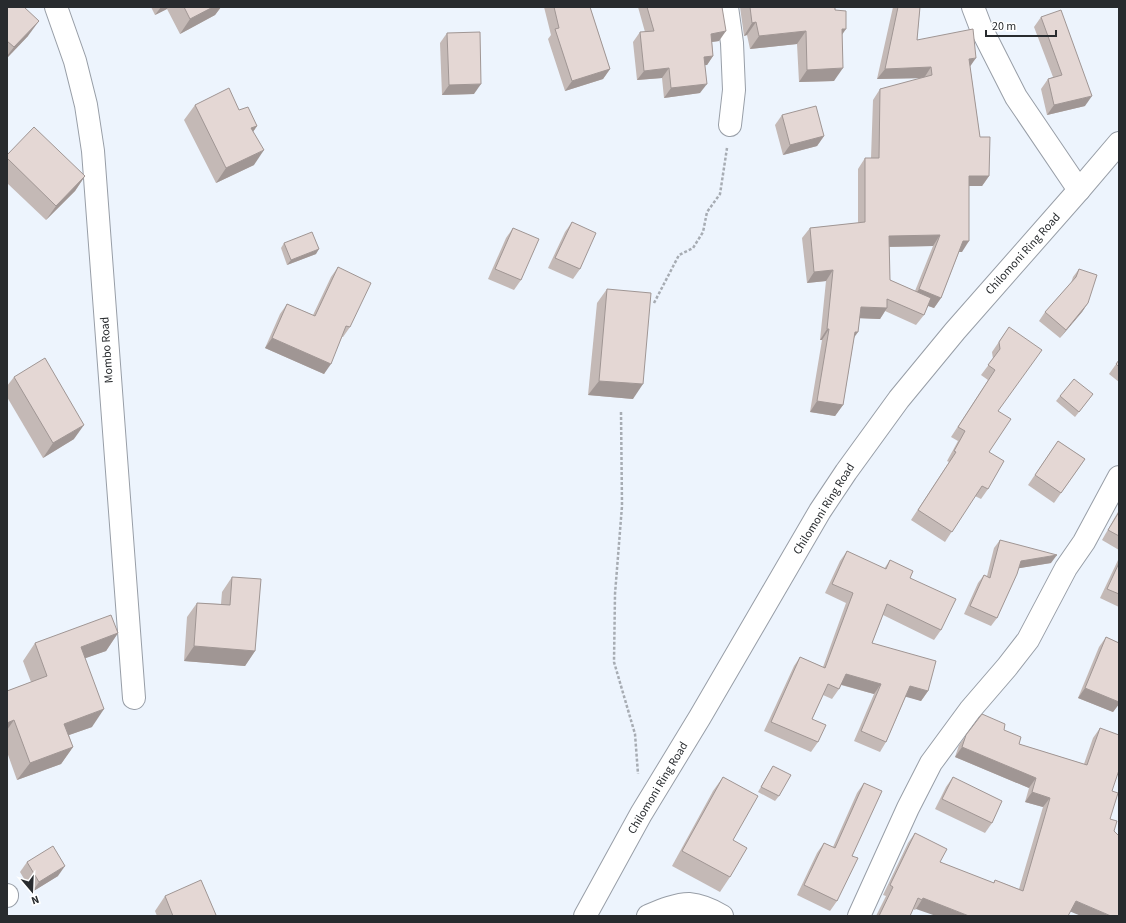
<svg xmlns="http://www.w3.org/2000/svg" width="1126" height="923" font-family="'Source Sans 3',sans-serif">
<rect width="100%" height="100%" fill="#edf4fd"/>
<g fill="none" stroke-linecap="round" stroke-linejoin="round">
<defs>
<g id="street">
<path d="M 56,7 L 75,61 L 86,105 L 93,151 L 134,698"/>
<path d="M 727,7 L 732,43 L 734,90 L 730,125"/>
<path d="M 973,7 L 981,28 L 1016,97 L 1079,190"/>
<path d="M 7,896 L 7,895"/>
<path d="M 648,916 C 660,911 676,904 689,904 C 700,905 712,910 722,916"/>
<path d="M 859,916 L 908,808 L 931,763 L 970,710 L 1007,667 L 1028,640 L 1066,568 L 1084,542 L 1119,477"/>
</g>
<path id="secondary" d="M 585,916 L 641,814 L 700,717 L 820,511 L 846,472 L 899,399 L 955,331 L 1079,190 L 1119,143"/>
</defs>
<use href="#street" stroke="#989ea7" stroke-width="24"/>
<use href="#secondary" stroke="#989ea7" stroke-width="24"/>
<g stroke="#a7acb3" stroke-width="2.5" stroke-dasharray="3 2" stroke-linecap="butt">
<path d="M 654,303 L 679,255 L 693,248 L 703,232 L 707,212 L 720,194 L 727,148"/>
<path d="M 621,412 L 622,506 L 615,594 L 614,662 L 635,734 L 638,774"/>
</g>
<use href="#street" stroke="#fff" stroke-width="22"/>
<use href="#secondary" stroke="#fff" stroke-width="22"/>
</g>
<g fill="#c4b9b6" fill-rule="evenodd">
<path d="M 7,7 L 28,36 L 7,58 Z"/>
<path d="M 151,7 L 221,7 L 215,15 L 180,34 L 167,9 L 155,15 Z"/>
<path d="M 544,7 L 590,7 L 610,69 L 603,79 L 565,91 L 548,39 L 551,35 Z"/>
<path d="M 638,7 L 722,7 L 719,41 L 712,42 L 713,56 L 707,65 L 705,65 L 700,93 L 664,98 L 662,78 L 637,80 L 633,42 L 640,32 L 645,32 Z"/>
<path d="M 740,7 L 835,7 L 835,10 L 842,35 L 834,81 L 799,82 L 797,44 L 750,49 L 747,35 L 744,36 Z"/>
<path d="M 893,7 L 920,7 L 917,40 L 970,66 L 980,137 L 989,176 L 982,186 L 969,186 L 962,252 L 959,252 L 941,298 L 934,308 L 928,306 L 924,315 L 916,325 L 885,311 L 880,319 L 860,318 L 854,338 L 843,405 L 835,416 L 810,412 L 822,340 L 820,340 L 826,281 L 807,283 L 802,238 L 810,228 L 858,223 L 858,169 L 865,158 L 871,158 L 873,100 L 880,89 L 924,78 L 877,79 ZM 933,246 L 915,291 L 890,280 L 889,247 Z"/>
<path d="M 1041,17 L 1085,106 L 1047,115 L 1041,89 L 1048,79 L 1053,77 L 1034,27 Z"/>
<path d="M 447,33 L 474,94 L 442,95 L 440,43 Z"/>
<path d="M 195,105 L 239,110 L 257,126 L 253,132 L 254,165 L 216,183 L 184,120 Z"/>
<path d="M 782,115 L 824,136 L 817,146 L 783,155 L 775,125 Z"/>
<path d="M 7,155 L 85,176 L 75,191 L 46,220 L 7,183 Z"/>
<path d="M 572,222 L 580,269 L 573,279 L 548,268 L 565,232 Z"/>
<path d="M 513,228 L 521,280 L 514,290 L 488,279 L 506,238 Z"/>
<path d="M 284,243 L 316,254 L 287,265 L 281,248 Z"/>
<path d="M 338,267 L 350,327 L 343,337 L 342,337 L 324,374 L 265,348 L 280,314 L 287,304 L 313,315 L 331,277 Z"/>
<path d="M 1079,269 L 1088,303 L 1082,312 L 1060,338 L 1039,321 L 1045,312 L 1071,283 L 1073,277 Z"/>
<path d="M 607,289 L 633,399 L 588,395 L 597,303 Z"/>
<path d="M 1009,327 L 998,411 L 989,452 L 988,489 L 981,499 L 975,496 L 945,542 L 911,520 L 949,462 L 947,461 L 958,441 L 951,437 L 988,380 L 981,375 L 993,359 L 992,352 Z"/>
<path d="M 1119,360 L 1119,382 L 1109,374 Z"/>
<path d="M 14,377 L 74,439 L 43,458 L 7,397 L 7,386 Z"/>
<path d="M 1093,394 L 1075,417 L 1056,401 L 1060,396 Z"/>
<path d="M 1058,441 L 1085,459 L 1054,503 L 1028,485 Z"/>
<path d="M 1119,510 L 1119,550 L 1102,540 Z"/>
<path d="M 1000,540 L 1051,563 L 1019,568 L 997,618 L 991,626 L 964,614 L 978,583 L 984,575 L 987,576 L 994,548 Z"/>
<path d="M 847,551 L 884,569 L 890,560 L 910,578 L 941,630 L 934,640 L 883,615 L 872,643 L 928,691 L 921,701 L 906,696 L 886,742 L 880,752 L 854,741 L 874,694 L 841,685 L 839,689 L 832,699 L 823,695 L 812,719 L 818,742 L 811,752 L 764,731 L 794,666 L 800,657 L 823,667 L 846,603 L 825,593 L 840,561 Z"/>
<path d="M 1119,558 L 1119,607 L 1100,598 Z"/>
<path d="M 232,577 L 255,651 L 245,666 L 184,661 L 187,617 L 197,603 L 221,604 L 222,592 Z"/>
<path d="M 118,633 L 106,651 L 85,658 L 92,727 L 69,735 L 73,747 L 61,764 L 17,780 L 7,752 L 7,691 L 31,682 L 23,661 L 35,643 Z"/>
<path d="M 1106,637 L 1119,643 L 1119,704 L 1113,712 L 1078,698 L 1099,647 Z"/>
<path d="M 982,714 L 1004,730 L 1019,744 L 1084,764 L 1093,738 L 1100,728 L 1070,911 L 916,909 L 915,910 L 913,909 L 910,916 L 876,916 L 886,896 L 883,895 L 908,843 L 915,833 L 940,862 L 993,883 L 995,880 L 1019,889 L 1043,807 L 1025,802 L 1029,788 L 955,757 L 959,745 Z"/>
<path d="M 773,766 L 779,796 L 775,801 L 758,792 Z"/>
<path d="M 723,777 L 733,840 L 730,877 L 720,892 L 672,866 L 713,791 Z"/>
<path d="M 953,777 L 992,823 L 985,833 L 935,809 L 946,787 Z"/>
<path d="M 864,783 L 852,856 L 837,901 L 830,911 L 797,895 L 817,853 L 824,843 L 833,847 L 857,793 Z"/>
<path d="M 27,862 L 58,876 L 32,892 L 20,872 Z"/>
<path d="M 165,896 L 215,916 L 157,916 L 155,911 Z"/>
</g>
<g fill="#a09694">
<path d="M 161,7 L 168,7 L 167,9 L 155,15 Z"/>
<path d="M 213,7 L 221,7 L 215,15 L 180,34 L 190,19 Z"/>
<path d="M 39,21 L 28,36 L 7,58 L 7,56 L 14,47 Z"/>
<path d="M 756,22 L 747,35 L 744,36 L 752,23 Z"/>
<path d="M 842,29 L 846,29 L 837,42 Z"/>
<path d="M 726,31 L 719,41 L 704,43 L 711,34 Z"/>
<path d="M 806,31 L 797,44 L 750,49 L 759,36 Z"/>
<path d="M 713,56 L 707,65 L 697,66 L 704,57 Z"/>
<path d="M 976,58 L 969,68 L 969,59 Z"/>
<path d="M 931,67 L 924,78 L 877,79 L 885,69 Z"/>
<path d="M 669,68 L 662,78 L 637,80 L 644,71 Z"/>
<path d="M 843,68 L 834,81 L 799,82 L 807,70 Z"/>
<path d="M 610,69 L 603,79 L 565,91 L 572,81 Z"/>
<path d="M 481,84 L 474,94 L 442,95 L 449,85 Z"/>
<path d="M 707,84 L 700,93 L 664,98 L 671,88 Z"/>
<path d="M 1092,96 L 1085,106 L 1047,115 L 1054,105 Z"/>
<path d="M 257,126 L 247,140 L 251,128 Z"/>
<path d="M 824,136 L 817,146 L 783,155 L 790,145 Z"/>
<path d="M 264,150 L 254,165 L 216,183 L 226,168 Z"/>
<path d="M 85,176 L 75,191 L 46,220 L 56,206 Z"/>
<path d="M 969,176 L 989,176 L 982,186 L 962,186 Z"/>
<path d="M 940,235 L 933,246 L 881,247 L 889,236 Z"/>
<path d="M 963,241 L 969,241 L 962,252 L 956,252 Z"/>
<path d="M 319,249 L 316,254 L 287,265 L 291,260 Z"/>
<path d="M 833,270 L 826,281 L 807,283 L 814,272 Z"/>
<path d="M 919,289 L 941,298 L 934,308 L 912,300 Z"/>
<path d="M 1088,303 L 1082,312 L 1060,338 L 1066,330 Z"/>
<path d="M 861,307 L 887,308 L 880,319 L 854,318 Z"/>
<path d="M 827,329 L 829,329 L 822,340 L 820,340 Z"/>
<path d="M 855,332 L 858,332 L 851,342 Z"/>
<path d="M 272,338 L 331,364 L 324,374 L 265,348 Z"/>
<path d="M 599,381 L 643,384 L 633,399 L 588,395 Z"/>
<path d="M 817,401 L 843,405 L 835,416 L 810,412 Z"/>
<path d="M 84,425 L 74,439 L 43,458 L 53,443 Z"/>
<path d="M 1057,555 L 1051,563 L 1015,569 L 1021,561 Z"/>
<path d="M 118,633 L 106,651 L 69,664 L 81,647 Z"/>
<path d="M 194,646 L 255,651 L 245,666 L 184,661 Z"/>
<path d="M 846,674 L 881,684 L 874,694 L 839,684 Z"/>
<path d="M 910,686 L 928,691 L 921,701 L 903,696 Z"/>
<path d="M 1085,688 L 1119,702 L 1119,704 L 1113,712 L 1078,698 Z"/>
<path d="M 104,709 L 92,727 L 52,741 L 64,724 Z"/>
<path d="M 14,720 L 7,730 L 7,723 Z"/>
<path d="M 73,747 L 61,764 L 17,780 L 30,763 Z"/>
<path d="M 962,747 L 1036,778 L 1029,788 L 955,757 Z"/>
<path d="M 1032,792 L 1050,798 L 1043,807 L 1025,802 Z"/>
<path d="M 65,866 L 58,876 L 32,892 L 39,882 Z"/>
<path d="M 923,898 L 969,916 L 936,916 L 916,909 Z"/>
<path d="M 1076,901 L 1111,916 L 1081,916 L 1069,911 Z"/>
</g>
<g fill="#e4d7d4" stroke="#a09694">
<path d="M 7,7 L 24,7 L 39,21 L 14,47 L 7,41 Z"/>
<path d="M 184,7 L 213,7 L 190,19 Z"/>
<path d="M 554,7 L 590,7 L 610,69 L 572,81 L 555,29 L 559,28 Z"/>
<path d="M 647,7 L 722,7 L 726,31 L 711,34 L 713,56 L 704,57 L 707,84 L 671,88 L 669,68 L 644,71 L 640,32 L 654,31 Z"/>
<path d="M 750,7 L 835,7 L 835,10 L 846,11 L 846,29 L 842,29 L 843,68 L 807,70 L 806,31 L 759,36 L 756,22 L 752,23 Z"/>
<path d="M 898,7 L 920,7 L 917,40 L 973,29 L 976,58 L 969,59 L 980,137 L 990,137 L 989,176 L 969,176 L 969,241 L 963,241 L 941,298 L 919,289 L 940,235 L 889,236 L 890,280 L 931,298 L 924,315 L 887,299 L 887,308 L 861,307 L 858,332 L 855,332 L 843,405 L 817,401 L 829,329 L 827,329 L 833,270 L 814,272 L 810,228 L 865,222 L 865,158 L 879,158 L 880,89 L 932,75 L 931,67 L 885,69 Z"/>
<path d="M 1061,10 L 1092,96 L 1054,105 L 1048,79 L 1062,75 L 1041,17 Z"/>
<path d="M 480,32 L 481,84 L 449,85 L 447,33 Z"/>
<path d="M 229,88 L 239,110 L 248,107 L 257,126 L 251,128 L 264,150 L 226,168 L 195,105 Z"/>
<path d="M 816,106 L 824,136 L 790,145 L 782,115 Z"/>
<path d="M 34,127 L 85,176 L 56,206 L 7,158 L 7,155 Z"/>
<path d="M 572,222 L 596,233 L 580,269 L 555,258 Z"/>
<path d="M 513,228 L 539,239 L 521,280 L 495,269 Z"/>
<path d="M 312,232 L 319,249 L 291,260 L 284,243 Z"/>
<path d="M 338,267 L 371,283 L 350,327 L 346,326 L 331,364 L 272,338 L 287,304 L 315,316 Z"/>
<path d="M 1079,269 L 1097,275 L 1088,303 L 1066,330 L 1045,312 L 1076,277 Z"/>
<path d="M 607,289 L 651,293 L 643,384 L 599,381 Z"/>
<path d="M 1009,327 L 1042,350 L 998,411 L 1011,419 L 989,452 L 1004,461 L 988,489 L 982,486 L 952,532 L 918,510 L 956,452 L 954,451 L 965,431 L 958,427 L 995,370 L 988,365 L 1000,349 L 999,342 Z"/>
<path d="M 45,358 L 84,425 L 53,443 L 14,377 Z"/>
<path d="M 1119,360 L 1119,367 L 1116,364 Z"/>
<path d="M 1074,379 L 1093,394 L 1079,412 L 1060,396 Z"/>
<path d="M 1058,441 L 1085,459 L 1061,493 L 1035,475 Z"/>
<path d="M 1119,512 L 1119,536 L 1108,530 Z"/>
<path d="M 1000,540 L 1057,555 L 1021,561 L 1017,574 L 997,618 L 970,606 L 984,575 L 990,578 Z"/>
<path d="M 847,551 L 886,569 L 890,560 L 913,571 L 910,578 L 956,599 L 941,630 L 887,604 L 872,643 L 936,661 L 928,691 L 910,686 L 886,742 L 861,731 L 881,684 L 846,674 L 839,689 L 828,684 L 812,719 L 826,725 L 818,742 L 771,722 L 800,657 L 825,668 L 853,593 L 832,584 Z"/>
<path d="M 1119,563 L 1119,594 L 1107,589 Z"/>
<path d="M 232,577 L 261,579 L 255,651 L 194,646 L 197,603 L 230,605 Z"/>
<path d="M 111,615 L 118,633 L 81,647 L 104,709 L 64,724 L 73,747 L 30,763 L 14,720 L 7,723 L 7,691 L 47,676 L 35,643 Z"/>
<path d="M 1106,637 L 1119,643 L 1119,702 L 1085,688 Z"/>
<path d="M 982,714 L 1005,724 L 1004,730 L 1021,737 L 1019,744 L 1087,765 L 1100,728 L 1119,735 L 1119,770 L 1112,791 L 1118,793 L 1110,819 L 1117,821 L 1114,831 L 1119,836 L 1119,916 L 1111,916 L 1076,901 L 1068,916 L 969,916 L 923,898 L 922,900 L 918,898 L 910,916 L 879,916 L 893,887 L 890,885 L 915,833 L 947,849 L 940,862 L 994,883 L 995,880 L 1023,891 L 1050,798 L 1032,792 L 1036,778 L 962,747 L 966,735 Z"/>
<path d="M 773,766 L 791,775 L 779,796 L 761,787 Z"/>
<path d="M 723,777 L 758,796 L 733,840 L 747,848 L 730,877 L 682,851 Z"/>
<path d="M 953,777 L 1002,801 L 992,823 L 942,799 Z"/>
<path d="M 864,783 L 882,791 L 852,856 L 858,858 L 837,901 L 804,885 L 824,843 L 835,848 Z"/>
<path d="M 53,846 L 65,866 L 39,882 L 27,862 Z"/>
<path d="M 201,880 L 216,915 L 214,916 L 173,916 L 165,896 Z"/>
</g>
<g text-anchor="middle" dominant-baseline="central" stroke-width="4" stroke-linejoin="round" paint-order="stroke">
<g font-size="12" fill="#282b2e" stroke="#fff">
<text transform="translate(1023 254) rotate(-48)">Chilomoni Ring Road</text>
<text transform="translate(107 350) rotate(-94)">Mombo Road</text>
<text transform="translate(824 509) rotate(-58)">Chilomoni Ring Road</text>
<text transform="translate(658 788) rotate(-59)">Chilomoni Ring Road</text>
</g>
</g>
<rect width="1126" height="923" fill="none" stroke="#282b2e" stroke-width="16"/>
<g transform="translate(32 891) rotate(161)" stroke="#ffffff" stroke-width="3" paint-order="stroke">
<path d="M0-3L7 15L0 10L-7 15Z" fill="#282b2e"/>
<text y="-6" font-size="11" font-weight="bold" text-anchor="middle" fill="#282b2e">N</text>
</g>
<path d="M986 30v6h70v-6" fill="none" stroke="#282b2e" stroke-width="2"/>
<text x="992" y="30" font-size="12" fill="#282b2e" stroke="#ffffff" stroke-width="3" paint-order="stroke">20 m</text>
</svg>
